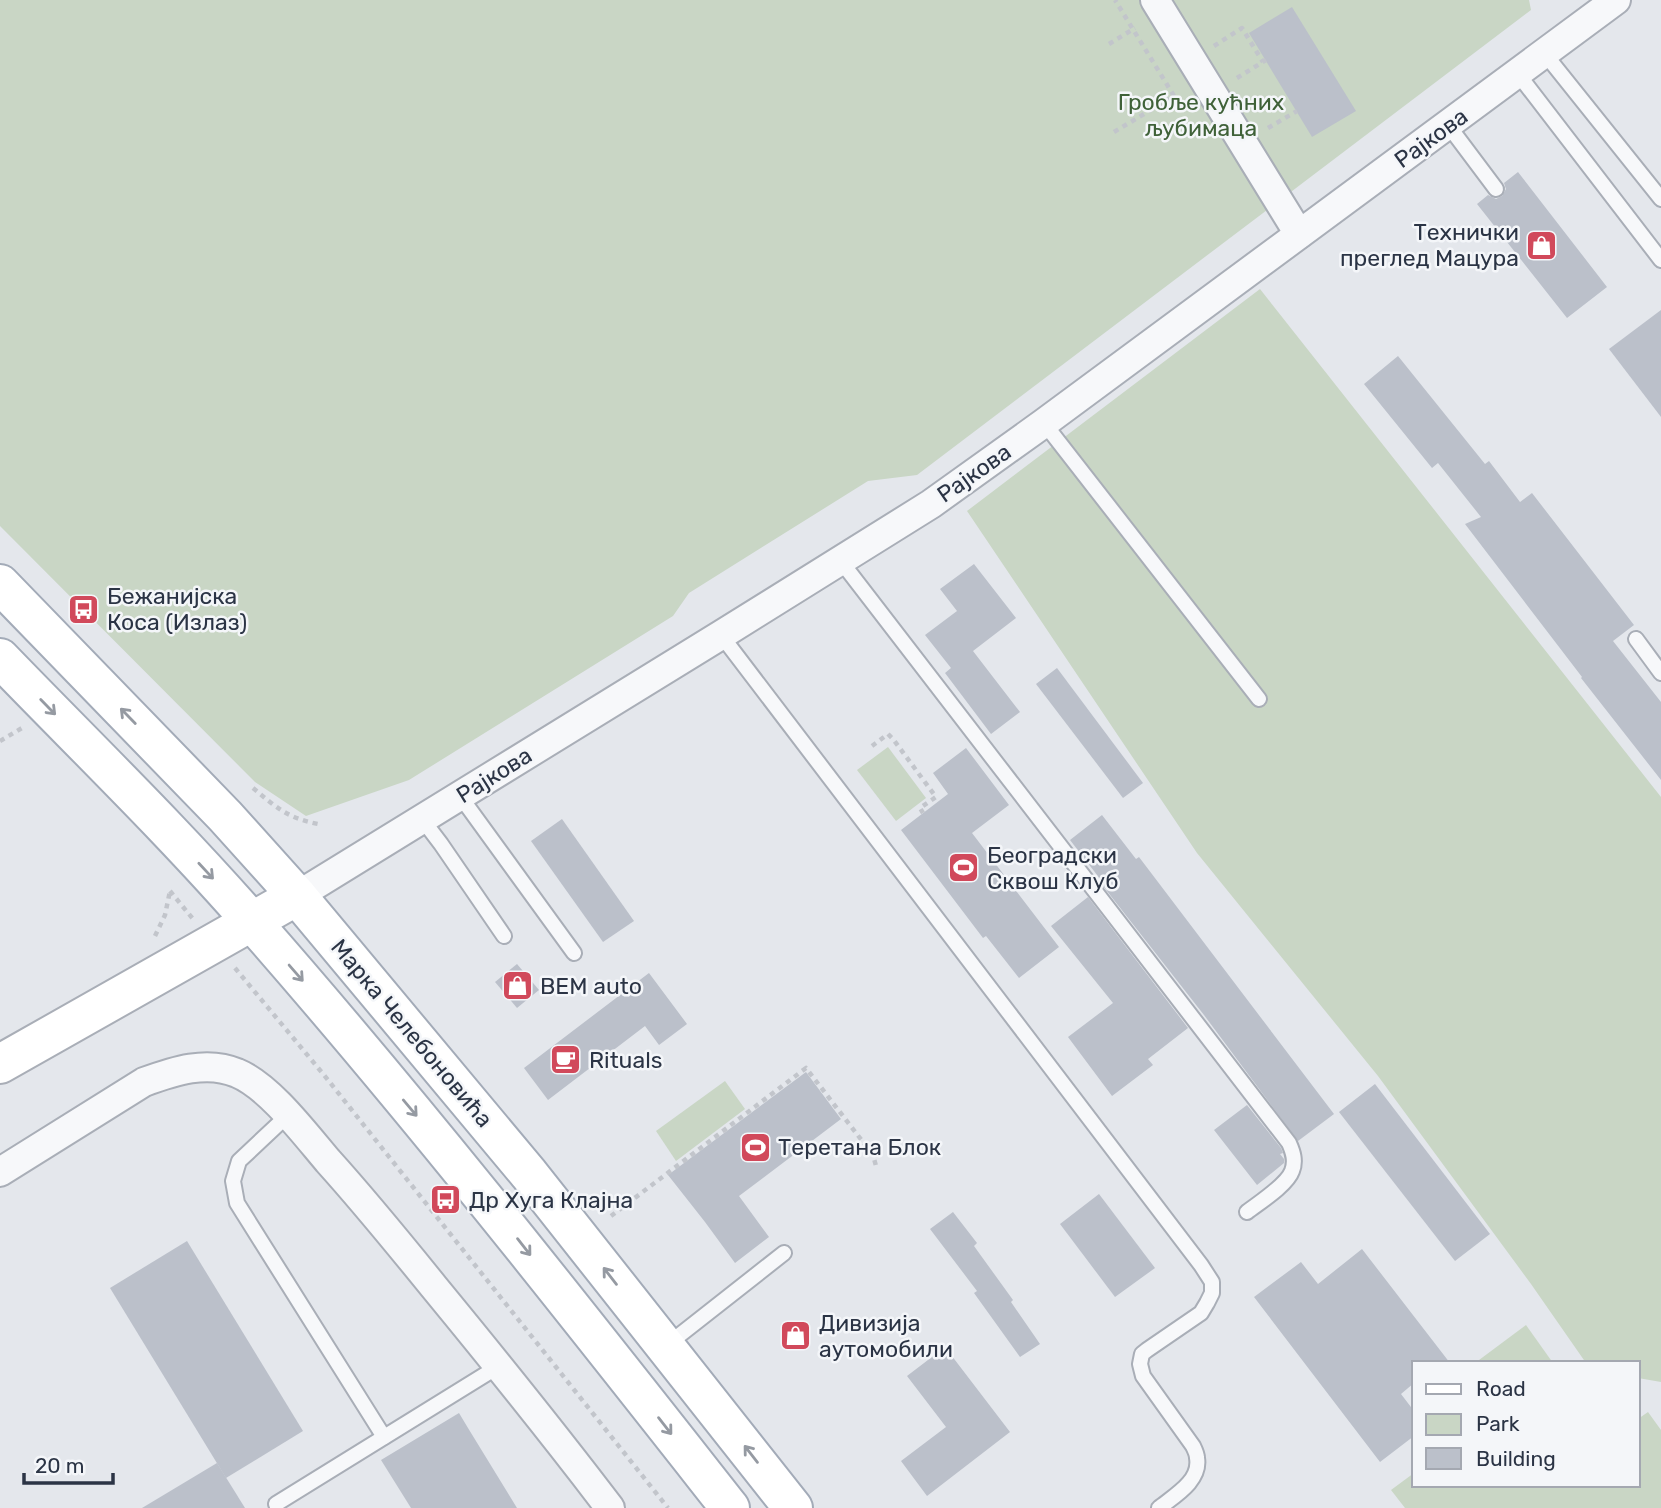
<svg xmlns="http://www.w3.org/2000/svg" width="1661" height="1508" font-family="Rubik,sans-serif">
<rect width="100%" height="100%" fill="#e4e7ec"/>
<g fill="#c9d6c5">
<path d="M 0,0 L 1529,0 L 1531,10 L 917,475 L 868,481 L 689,593 L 673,616 L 409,780 L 306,816 L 255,782 L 0,526 Z"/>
<path d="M 1260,289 L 1661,797 L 1661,1382 L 1638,1378 L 1638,1363 L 1586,1363 L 1531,1284 L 1378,1076 L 1197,853 L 967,511 Z"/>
<path d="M 888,747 L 926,798 L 896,821 L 857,770 Z"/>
<path d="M 725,1081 L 745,1109 L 676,1161 L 656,1131 Z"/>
<path d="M 1526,1325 L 1553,1363 L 1475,1363 Z"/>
<path d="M 1648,1412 L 1661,1430 L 1661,1508 L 1405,1508 L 1391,1490 L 1414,1473 L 1414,1485 L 1638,1485 L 1638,1419 Z"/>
</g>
<g fill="#bbc0ca">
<path d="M 1292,7 L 1356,111 L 1312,137 L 1249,33 Z"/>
<path d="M 1518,172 L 1607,287 L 1567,318 L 1477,204 L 1488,195 L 1496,199 L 1502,196 L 1506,189 L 1504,183 Z"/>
<path d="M 1661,310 L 1661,417 L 1609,349 Z"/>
<path d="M 1398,356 L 1485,464 L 1489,461 L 1520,502 L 1532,493 L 1634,625 L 1613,641 L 1661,702 L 1661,780 L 1581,678 L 1582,677 L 1465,524 L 1481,517 L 1438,463 L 1432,468 L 1364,384 Z"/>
<path d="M 974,564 L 1016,618 L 973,651 L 1020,712 L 991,734 L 945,673 L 951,668 L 925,635 L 957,611 L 940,589 Z"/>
<path d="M 1057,668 L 1143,783 L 1123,798 L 1036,684 Z"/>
<path d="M 966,748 L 1009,805 L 972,833 L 1059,947 L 1019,978 L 986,936 L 983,938 L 901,830 L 948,794 L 933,773 Z"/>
<path d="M 1102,815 L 1136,859 L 1139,857 L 1334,1114 L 1298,1141 L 1204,1015 L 1103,886 L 1104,884 L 1070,840 Z"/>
<path d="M 562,819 L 634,921 L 603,942 L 531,841 Z"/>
<path d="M 1088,897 L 1188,1028 L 1148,1059 L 1153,1065 L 1112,1096 L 1068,1037 L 1113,1003 L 1051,926 Z"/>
<path d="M 517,964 L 539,990 L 517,1008 L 495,982 Z"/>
<path d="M 649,973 L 687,1024 L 659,1045 L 645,1026 L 548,1100 L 524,1068 Z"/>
<path d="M 806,1072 L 841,1119 L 739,1196 L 769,1237 L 735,1263 L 705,1222 L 668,1175 Z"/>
<path d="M 1375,1084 L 1490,1234 L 1455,1261 L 1339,1112 Z"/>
<path d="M 1247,1105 L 1281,1148 L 1283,1153 L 1280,1154 L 1284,1159 L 1284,1163 L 1257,1185 L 1214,1130 Z"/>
<path d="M 1099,1194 L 1155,1268 L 1115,1297 L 1060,1224 Z"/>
<path d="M 953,1212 L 977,1243 L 974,1246 L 1013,1300 L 1011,1302 L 1040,1344 L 1020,1357 L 974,1293 L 977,1291 L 930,1229 Z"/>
<path d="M 187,1241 L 303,1431 L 226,1478 L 110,1288 Z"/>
<path d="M 1362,1249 L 1450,1363 L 1414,1363 L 1414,1383 L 1401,1394 L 1414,1411 L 1414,1436 L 1380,1462 L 1254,1297 L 1301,1262 L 1318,1284 Z"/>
<path d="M 945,1347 L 1010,1432 L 927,1496 L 901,1461 L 946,1427 L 907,1376 Z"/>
<path d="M 459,1413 L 468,1428 L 517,1508 L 411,1508 L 381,1460 Z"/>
<path d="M 217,1463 L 245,1508 L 142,1508 Z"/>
</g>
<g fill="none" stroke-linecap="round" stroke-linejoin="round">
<defs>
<g id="lane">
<path d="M 1545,54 L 1661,199"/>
<path d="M 1518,74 L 1661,260"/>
<path d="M 1448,125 L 1496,189"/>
<path d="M 1044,423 L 1259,699"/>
<path d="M 840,560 L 1289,1143 C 1293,1152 1296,1161 1292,1171 C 1287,1185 1260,1202 1247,1212"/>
<path d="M 721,635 L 1201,1265 L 1212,1282 L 1212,1293 L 1207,1303 L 1201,1313 L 1147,1350 L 1142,1354 L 1140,1364 L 1143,1376 L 1193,1446 C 1195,1450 1197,1454 1197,1458 C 1201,1481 1174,1496 1159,1508"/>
<path d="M 1636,639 L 1661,673"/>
<path d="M 460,796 L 574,953"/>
<path d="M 422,819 L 441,844 L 504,936"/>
<path d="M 288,1115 L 239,1161 L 233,1181 L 237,1203 L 384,1437"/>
<path d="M 667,1345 L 784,1253"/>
<path d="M 276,1504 L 499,1366"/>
</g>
<g id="street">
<path d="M 1155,0 L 1299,234"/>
<path d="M 297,896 L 721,635 L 931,504 L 1044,423 L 1616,0"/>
<path d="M 0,1172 L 144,1082 C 174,1071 207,1060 237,1073 C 269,1086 305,1134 328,1161 C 365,1202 400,1245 434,1287 C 494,1360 553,1433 610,1508"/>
</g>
<path id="secondary" d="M 0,1064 L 297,896"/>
<g id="primary">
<path d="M 0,584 L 225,816 L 297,896 L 529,1174 L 793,1508"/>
<path d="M 0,658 C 85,746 173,831 253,923 C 419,1112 574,1310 730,1508"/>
</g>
</defs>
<use href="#lane" stroke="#a9aeb7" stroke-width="18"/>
<use href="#street" stroke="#a9aeb7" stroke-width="32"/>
<use href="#secondary" stroke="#a9aeb7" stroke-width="42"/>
<use href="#primary" stroke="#a3abb8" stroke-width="42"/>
<g stroke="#c2c5cb" stroke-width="4.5" stroke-dasharray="5 5" stroke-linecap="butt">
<path d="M 1109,44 L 1135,28"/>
<path d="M 1214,46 L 1242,28 L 1263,62"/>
<path d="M 1237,78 L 1266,60"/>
<path d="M 1268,128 L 1297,111"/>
<path d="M 1114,132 L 1174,96 L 1115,0"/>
<path d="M 0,741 L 22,728"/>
<path d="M 872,746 L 888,734 L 893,739 L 936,797 L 920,808 L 923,813"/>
<path d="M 253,788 C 276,807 287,818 318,824"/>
<path d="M 170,891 L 193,919"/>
<path d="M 155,936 L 165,915 L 170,891"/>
<path d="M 235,968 L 324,1075 L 668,1508"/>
<path d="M 611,1216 L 806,1068 L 873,1155 L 876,1166"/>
</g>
<use href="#lane" stroke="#f7f8fa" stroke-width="14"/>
<use href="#street" stroke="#f7f8fa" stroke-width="28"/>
<use href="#secondary" stroke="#fff" stroke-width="38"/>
<use href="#primary" stroke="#fff" stroke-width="38"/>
</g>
<defs><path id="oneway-shaft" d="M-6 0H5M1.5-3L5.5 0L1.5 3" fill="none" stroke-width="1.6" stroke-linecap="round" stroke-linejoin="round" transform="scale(1.75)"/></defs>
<g stroke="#959aa2">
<use href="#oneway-shaft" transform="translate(48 707) rotate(46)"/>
<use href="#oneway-shaft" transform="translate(128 716) rotate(-134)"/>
<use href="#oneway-shaft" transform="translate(206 871) rotate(47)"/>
<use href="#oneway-shaft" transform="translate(296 973) rotate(49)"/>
<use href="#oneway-shaft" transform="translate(410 1108) rotate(50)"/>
<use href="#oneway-shaft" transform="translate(524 1247) rotate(52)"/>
<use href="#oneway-shaft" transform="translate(610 1276) rotate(-128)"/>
<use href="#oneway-shaft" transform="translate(665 1426) rotate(52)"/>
<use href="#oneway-shaft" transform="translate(751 1454) rotate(-128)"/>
</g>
<defs>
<symbol id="shop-square" viewBox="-11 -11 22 22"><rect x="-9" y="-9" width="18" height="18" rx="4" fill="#d1495b" stroke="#f4f6f9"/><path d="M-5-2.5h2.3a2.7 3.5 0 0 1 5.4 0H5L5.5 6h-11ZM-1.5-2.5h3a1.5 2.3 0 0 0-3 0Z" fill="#fff"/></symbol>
<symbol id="bus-square" viewBox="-11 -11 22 22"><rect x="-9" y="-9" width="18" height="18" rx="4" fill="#d1495b" stroke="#f4f6f9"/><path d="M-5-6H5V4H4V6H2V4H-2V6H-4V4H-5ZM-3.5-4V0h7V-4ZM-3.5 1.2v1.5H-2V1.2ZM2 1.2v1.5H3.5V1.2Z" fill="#fff"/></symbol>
<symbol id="stadium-square" viewBox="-11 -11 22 22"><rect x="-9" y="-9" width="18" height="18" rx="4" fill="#d1495b" stroke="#f4f6f9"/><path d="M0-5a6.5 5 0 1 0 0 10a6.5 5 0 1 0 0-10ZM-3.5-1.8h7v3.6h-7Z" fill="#fff"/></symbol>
<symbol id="cafe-square" viewBox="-11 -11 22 22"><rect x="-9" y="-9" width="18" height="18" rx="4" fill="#d1495b" stroke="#f4f6f9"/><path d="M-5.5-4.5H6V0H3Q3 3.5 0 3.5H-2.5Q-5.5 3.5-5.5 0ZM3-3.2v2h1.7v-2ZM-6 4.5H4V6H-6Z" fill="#fff"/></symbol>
</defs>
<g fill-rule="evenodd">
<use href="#shop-square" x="1524" y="228" width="35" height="35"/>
<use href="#bus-square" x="66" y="592" width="35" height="35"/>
<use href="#stadium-square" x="946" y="850" width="35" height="35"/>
<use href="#shop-square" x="500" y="968" width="35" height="35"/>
<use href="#cafe-square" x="548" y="1042" width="35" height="35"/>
<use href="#stadium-square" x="738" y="1130" width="35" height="35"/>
<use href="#bus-square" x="428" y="1182" width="35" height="35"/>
<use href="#shop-square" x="778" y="1318" width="35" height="35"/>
</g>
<g text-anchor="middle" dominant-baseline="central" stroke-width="5" stroke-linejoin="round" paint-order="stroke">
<g font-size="23" fill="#3f6138" stroke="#f4f6f9">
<text x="1201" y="102">Гробље кућних<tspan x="1201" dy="26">љубимаца</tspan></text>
</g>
<g font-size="23" fill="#2b3445" stroke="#f4f6f9">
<text transform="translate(1431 138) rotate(-36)">Рајкова</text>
<text transform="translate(974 473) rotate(-35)">Рајкова</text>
<text transform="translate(494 775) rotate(-32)">Рајкова</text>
<text transform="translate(412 1033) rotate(50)">Марка Челебоновића</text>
</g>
<g font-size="23" fill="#2b3445" stroke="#f4f6f9" text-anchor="start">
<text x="1519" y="232" text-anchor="end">Технички<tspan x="1519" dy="26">преглед Мацура</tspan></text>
<text x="107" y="596">Бежанијска<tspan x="107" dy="26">Коса (Излаз)</tspan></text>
<text x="987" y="855">Београдски<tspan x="987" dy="26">Сквош Клуб</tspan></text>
<text x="540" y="986">BEM auto</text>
<text x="589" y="1060">Rituals</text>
<text x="778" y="1147">Теретана Блок</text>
<text x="469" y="1200">Др Хуга Клајна</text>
<text x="819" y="1323">Дивизија<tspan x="819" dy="26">аутомобили</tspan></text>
</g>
</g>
<rect x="1412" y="1361" width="228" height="126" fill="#f4f6f9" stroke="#a4a8b1" stroke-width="2"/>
<rect x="1426" y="1384" width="35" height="10" fill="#ffffff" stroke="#a4a8b1" stroke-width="2"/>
<text x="1476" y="1396" font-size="21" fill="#2b3445">Road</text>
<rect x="1426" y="1414" width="35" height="21" fill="#c9d6c5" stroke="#a4a8b1" stroke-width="2"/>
<text x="1476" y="1431" font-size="21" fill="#2b3445">Park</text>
<rect x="1426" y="1448" width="35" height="21" fill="#bbc0ca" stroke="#a4a8b1" stroke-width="2"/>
<text x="1476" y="1466" font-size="21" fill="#2b3445">Building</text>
<path d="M24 1473v10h89v-10" fill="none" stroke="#2b3445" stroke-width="3.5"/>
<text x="35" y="1473" font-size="21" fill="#2b3445" stroke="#f4f6f9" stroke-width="5" paint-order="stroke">20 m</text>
</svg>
